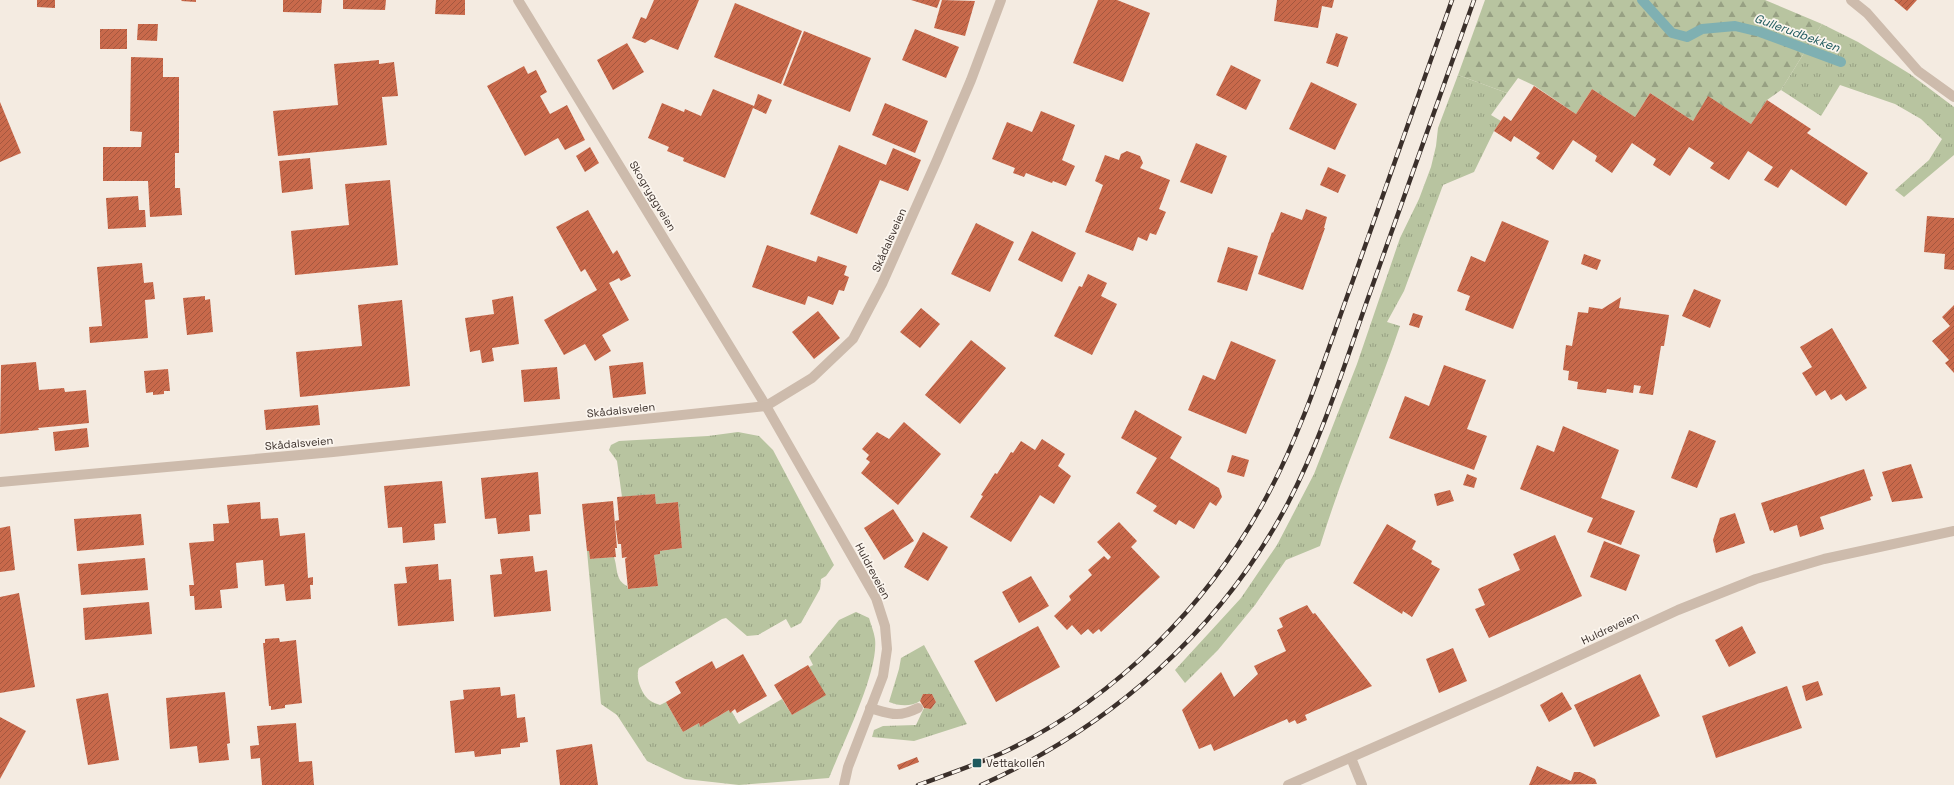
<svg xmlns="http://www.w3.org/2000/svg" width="1954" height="785" font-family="'Space Grotesk',sans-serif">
<defs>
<pattern id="grass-tufts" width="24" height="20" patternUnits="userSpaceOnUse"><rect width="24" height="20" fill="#b8c4a0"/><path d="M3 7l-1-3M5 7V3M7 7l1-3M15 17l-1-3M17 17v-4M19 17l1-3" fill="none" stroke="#97a083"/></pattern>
<pattern id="forest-firs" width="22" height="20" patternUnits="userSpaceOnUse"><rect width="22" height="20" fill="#b8c4a0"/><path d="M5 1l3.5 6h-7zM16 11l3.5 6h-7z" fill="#97a083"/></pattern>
<pattern id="building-hatch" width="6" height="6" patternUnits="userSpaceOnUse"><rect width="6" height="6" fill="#c8694b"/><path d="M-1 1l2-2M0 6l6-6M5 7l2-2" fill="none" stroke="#a4573f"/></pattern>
</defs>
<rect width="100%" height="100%" fill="#f4ebe1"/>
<g fill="url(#grass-tufts)">
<path d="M 1822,24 L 1858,42 L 1910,74 L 1954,107 L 1954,155 L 1904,197 L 1895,190 L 1929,160 L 1942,139 L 1921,119 L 1895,104 L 1840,85 L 1821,116 L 1781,90 Z"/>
<path d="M 1458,75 L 1507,93 L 1491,115 L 1501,121 L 1494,131 L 1474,172 L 1443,185 L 1404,291 L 1387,322 L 1400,326 C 1375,400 1343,471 1320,546 L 1286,560 L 1255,605 L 1218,650 L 1185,683 L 1175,670 L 1241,598 L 1277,545 L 1314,474 L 1357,364 L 1400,238 L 1419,199 L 1431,167 L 1436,146 L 1438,128 Z"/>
<path d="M 738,432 L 759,436 L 773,450 L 834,565 L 826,576 L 821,579 L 820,589 L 801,623 L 791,628 L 786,619 L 758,635 L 747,636 L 726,618 L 722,619 L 639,668 C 635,677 641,692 648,699 C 651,702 657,704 660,705 L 666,702 L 683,732 L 699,723 L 700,727 L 729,710 L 732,712 L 739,724 L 782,699 L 792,715 L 825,695 L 809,667 L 813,665 L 809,657 L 839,620 L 856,612 L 869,618 C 871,625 874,632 875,639 C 879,672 842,745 829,778 L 739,785 L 685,779 L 647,761 L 617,715 L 601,704 L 587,551 L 589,551 L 590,559 L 614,557 C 618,569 615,580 627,586 L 628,589 L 658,586 L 654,555 L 660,554 L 660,551 L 682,548 L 678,502 L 656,504 L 655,494 L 622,497 L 617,461 L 609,450 L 611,445 L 619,441 L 708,436 Z"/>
<path d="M 924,645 L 967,724 L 914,741 L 872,737 L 874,730 L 883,726 L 916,725 L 924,708 L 931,709 L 936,702 L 932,694 L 923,694 L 920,701 C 911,707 899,706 889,702 L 899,669 L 901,658 Z"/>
</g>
<path fill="url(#forest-firs)" d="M 1485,0 L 1765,0 L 1822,24 L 1781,90 L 1767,100 L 1751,124 L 1709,97 L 1693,121 L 1650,93 L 1635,117 L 1592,89 L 1576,114 L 1535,86 L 1518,78 L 1507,93 L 1458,75 Z"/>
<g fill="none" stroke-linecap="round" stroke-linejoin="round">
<path stroke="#7fb0b2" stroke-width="10" d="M 1642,0 L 1672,33 L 1687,37 L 1702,29 L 1735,26 L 1760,32 L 1841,62"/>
</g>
<g fill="url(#building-hatch)">
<path d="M 37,0 L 55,0 L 55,8 L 37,7 Z"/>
<path d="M 182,0 L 196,0 L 196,2 L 181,1 Z"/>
<path d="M 283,0 L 322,0 L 321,13 L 283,12 Z"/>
<path d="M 343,0 L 386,0 L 385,10 L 343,9 Z"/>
<path d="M 436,0 L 465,0 L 465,15 L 435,14 Z"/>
<path d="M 654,0 L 699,0 L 678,50 L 651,39 L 645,43 L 632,38 L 641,17 L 646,19 Z"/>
<path d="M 911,0 L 940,0 L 937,8 Z"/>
<path d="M 942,0 L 975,1 L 965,36 L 934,28 Z"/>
<path d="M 1098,0 L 1117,0 L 1150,13 L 1123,82 L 1073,63 Z"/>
<path d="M 1277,0 L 1334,0 L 1332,8 L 1322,6 L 1318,28 L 1274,21 Z"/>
<path d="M 1894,0 L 1917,0 L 1907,11 Z"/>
<path d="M 735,3 L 802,31 L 781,84 L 714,57 Z"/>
<path d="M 138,24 L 158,24 L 157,41 L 137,40 Z"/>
<rect x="100" y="29" width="27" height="20"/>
<path d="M 915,29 L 959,47 L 946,78 L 902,60 Z"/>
<path d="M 804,31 L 871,58 L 850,112 L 783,85 Z"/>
<path d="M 1336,33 L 1348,37 L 1338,67 L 1326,63 Z"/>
<path d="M 627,43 L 644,72 L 613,90 L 597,60 Z"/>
<path d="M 131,57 L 163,58 L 163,77 L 179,77 L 179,153 L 175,153 L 175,188 L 180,188 L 182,215 L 150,217 L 148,181 L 103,181 L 103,147 L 141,147 L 142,132 L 130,131 Z"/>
<path d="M 379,60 L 379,64 L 394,62 L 398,96 L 382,97 L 387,145 L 278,156 L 273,111 L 338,105 L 334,64 Z"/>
<path d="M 1231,65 L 1261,80 L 1246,110 L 1216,95 Z"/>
<path d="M 524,66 L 528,74 L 536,70 L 547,92 L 540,96 L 550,114 L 567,105 L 585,140 L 565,150 L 558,138 L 525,156 L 487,86 Z"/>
<path d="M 1311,82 L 1357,104 L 1335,150 L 1289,129 Z"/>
<path d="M 1534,86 L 1576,114 L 1592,89 L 1635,117 L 1650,93 L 1693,121 L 1708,96 L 1751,124 L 1767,100 L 1811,129 L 1807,133 L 1868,173 L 1846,206 L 1791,169 L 1778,188 L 1764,180 L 1773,167 L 1748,151 L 1729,180 L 1710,168 L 1714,163 L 1689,147 L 1670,176 L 1653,165 L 1656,159 L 1632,143 L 1612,173 L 1595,161 L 1597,156 L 1573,140 L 1553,170 L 1536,158 L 1540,153 L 1514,136 L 1511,142 L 1494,131 L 1504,116 L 1511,121 Z"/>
<path d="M 713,89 L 754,106 L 758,94 L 772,100 L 766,114 L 753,108 L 725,178 L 683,161 L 684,158 L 667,151 L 669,147 L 648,138 L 662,103 L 684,112 L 685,109 L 701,116 Z"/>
<path d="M 0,102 L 21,153 L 0,162 Z"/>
<path d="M 885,103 L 928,121 L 915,153 L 872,135 Z"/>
<path d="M 1041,111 L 1075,125 L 1062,160 L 1075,166 L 1066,186 L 1053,181 L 1052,183 L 1026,173 L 1024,177 L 1013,173 L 1015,168 L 992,159 L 1007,122 L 1032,132 Z"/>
<path d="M 1196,143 L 1227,156 L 1212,194 L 1180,182 Z"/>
<path d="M 839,145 L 886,165 L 893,148 L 921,160 L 908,191 L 880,180 L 857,234 L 810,214 Z"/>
<path d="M 590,147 L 599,163 L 585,172 L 576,156 Z"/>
<path d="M 1127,151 L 1140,156 L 1143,163 L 1140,168 L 1170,180 L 1159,209 L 1166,212 L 1156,235 L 1150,233 L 1147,241 L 1138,237 L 1133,251 L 1085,232 L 1103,185 L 1095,181 L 1105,155 L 1119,160 L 1121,154 Z"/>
<path d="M 310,158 L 313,189 L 282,193 L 279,161 Z"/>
<path d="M 1328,167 L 1346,175 L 1338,193 L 1320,185 Z"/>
<path d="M 390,180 L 398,265 L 295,275 L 291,231 L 349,225 L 345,184 Z"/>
<path d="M 138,196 L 139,210 L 145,210 L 146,227 L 108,229 L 106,198 Z"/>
<path d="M 1306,209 L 1327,217 L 1324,228 L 1325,228 L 1303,290 L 1258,274 L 1272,232 L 1273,233 L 1281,212 L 1302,220 Z"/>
<path d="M 588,210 L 613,254 L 617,250 L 631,276 L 621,281 L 619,278 L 609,283 L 629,320 L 602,335 L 611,351 L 595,361 L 585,344 L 564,355 L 544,320 L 597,290 L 585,269 L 581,272 L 556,227 Z"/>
<path d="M 1927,216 L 1954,218 L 1954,270 L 1944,269 L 1945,254 L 1924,252 Z"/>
<path d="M 1502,221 L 1549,241 L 1513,329 L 1465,310 L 1470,296 L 1457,291 L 1471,256 L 1485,262 Z"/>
<path d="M 976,223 L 1014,242 L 990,292 L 951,274 Z"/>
<path d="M 1032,231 L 1076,253 L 1062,282 L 1018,260 Z"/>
<path d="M 767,245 L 816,262 L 818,256 L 847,266 L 844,275 L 849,277 L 844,291 L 839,290 L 833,305 L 808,296 L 805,305 L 752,287 Z"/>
<path d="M 1228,247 L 1258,256 L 1247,291 L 1217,282 Z"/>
<path d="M 1584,254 L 1601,260 L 1597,270 L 1581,264 Z"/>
<path d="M 142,263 L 144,283 L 153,282 L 155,299 L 145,300 L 148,338 L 90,343 L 89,327 L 102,326 L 97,267 Z"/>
<path d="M 1088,274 L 1107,283 L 1101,296 L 1117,304 L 1092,355 L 1054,336 L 1079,286 L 1082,287 Z"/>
<path d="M 1694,289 L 1721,300 L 1710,328 L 1682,316 Z"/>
<path d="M 205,296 L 205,300 L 210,299 L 213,332 L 187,335 L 183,298 Z"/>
<path d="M 513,296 L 519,344 L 492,348 L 494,361 L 482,363 L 480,350 L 470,352 L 465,318 L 494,314 L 492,300 Z"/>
<path d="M 1621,297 L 1619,308 L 1669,315 L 1664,346 L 1661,346 L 1653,395 L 1639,393 L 1641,386 L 1634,385 L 1633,393 L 1607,389 L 1606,393 L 1577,389 L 1578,382 L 1568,380 L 1569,371 L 1563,370 L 1566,345 L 1572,346 L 1578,312 L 1588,313 L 1589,307 L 1602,309 Z"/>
<path d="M 402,300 L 410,386 L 300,397 L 296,352 L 362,346 L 358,305 Z"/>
<path d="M 1954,305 L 1954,373 L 1945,363 L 1949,360 L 1932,341 L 1950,326 L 1942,317 Z"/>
<path d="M 921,308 L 940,324 L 920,348 L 900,332 Z"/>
<path d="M 818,311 L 840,338 L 814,359 L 792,332 Z"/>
<path d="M 1413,313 L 1423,316 L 1419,328 L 1409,325 Z"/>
<path d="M 1832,328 L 1867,388 L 1846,401 L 1841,394 L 1831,400 L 1825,390 L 1816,396 L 1802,373 L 1812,367 L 1800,347 Z"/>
<path d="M 971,340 L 1006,368 L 960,424 L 925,395 Z"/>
<path d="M 1231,341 L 1276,360 L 1246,434 L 1188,410 L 1203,375 L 1215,380 Z"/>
<path d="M 36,362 L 39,390 L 64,388 L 65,392 L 86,390 L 89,423 L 38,428 L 39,430 L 0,434 L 1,365 Z"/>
<path d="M 643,362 L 646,394 L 613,398 L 609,366 Z"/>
<path d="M 1444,365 L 1486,380 L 1467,429 L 1487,436 L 1474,470 L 1389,438 L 1405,396 L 1429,406 Z"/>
<path d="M 557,367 L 560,399 L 524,402 L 521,370 Z"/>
<path d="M 168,369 L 170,391 L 164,391 L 164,394 L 153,395 L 153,392 L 146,393 L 144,371 Z"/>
<path d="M 318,405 L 320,425 L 266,430 L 264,410 Z"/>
<path d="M 1135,410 L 1182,437 L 1170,458 L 1219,488 L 1222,497 L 1216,506 L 1210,502 L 1194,529 L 1179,520 L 1176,525 L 1153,511 L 1157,506 L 1136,493 L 1157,458 L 1121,438 Z"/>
<path d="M 904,422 L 941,454 L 898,505 L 861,473 L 870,462 L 866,459 L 869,455 L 862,449 L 877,432 L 889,439 Z"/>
<path d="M 1563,426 L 1619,450 L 1601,498 L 1635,511 L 1621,545 L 1587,532 L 1593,518 L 1520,489 L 1537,445 L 1554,452 Z"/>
<path d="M 87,428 L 89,447 L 55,451 L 53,432 Z"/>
<path d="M 1689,430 L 1716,441 L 1697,488 L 1671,478 Z"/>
<path d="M 1042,439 L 1065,454 L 1058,466 L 1071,476 L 1054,504 L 1040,495 L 1011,542 L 970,517 L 983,496 L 981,495 L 995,473 L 997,474 L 1011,452 L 1013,453 L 1021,441 L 1035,450 Z"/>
<path d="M 1232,455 L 1249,460 L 1244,477 L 1227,472 Z"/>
<path d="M 1911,464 L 1923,498 L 1892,502 L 1882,472 Z"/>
<path d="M 1864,469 L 1873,496 L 1870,497 L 1871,500 L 1820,517 L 1824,529 L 1800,537 L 1797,525 L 1774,533 L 1773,530 L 1770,531 L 1761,503 Z"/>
<path d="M 538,472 L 541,514 L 529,515 L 530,531 L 498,534 L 496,518 L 485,519 L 481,478 Z"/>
<path d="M 1467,474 L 1477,478 L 1474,488 L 1463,485 Z"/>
<path d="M 442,481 L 446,523 L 434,524 L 435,540 L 403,543 L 402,527 L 388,528 L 384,486 Z"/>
<path d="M 1450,490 L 1454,501 L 1437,506 L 1434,494 Z"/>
<path d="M 655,494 L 656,504 L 678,502 L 682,548 L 660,551 L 660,554 L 654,555 L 658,586 L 628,589 L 625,559 L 627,557 L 622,558 L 621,544 L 618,544 L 615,521 L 619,520 L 617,497 Z"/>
<path d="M 613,501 L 617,548 L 615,548 L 616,557 L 590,559 L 589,551 L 587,551 L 582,504 Z"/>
<path d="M 260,502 L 261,519 L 278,518 L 280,536 L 305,533 L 308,578 L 313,577 L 313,585 L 310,585 L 311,599 L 286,601 L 284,584 L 265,586 L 263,560 L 236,563 L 238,588 L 220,590 L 222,608 L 195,610 L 194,596 L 190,596 L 189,585 L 194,585 L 189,543 L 214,541 L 213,524 L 229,523 L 227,505 Z"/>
<path d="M 893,509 L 914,541 L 884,560 L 864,528 Z"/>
<path d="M 1735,513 L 1745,543 L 1716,553 L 1713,540 L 1720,518 Z"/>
<path d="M 141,514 L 144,545 L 77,551 L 74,519 Z"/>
<path d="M 1119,522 L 1137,541 L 1131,547 L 1160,577 L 1101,632 L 1099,629 L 1093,634 L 1088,629 L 1081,635 L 1072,625 L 1067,630 L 1054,616 L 1071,600 L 1069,596 L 1092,575 L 1088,570 L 1104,556 L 1108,560 L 1111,557 L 1097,542 Z"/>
<path d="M 1387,524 L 1416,541 L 1412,549 L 1432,561 L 1431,564 L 1440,569 L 1412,617 L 1403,611 L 1402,614 L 1353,583 Z"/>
<path d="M 10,526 L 15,570 L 0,572 L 0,528 Z"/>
<path d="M 923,532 L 948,547 L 928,581 L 904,567 Z"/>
<path d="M 1555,535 L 1582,596 L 1489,638 L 1475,609 L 1485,605 L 1478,589 L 1520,570 L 1513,554 Z"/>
<path d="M 1604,541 L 1640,555 L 1626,591 L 1590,577 Z"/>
<path d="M 533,556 L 535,572 L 547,570 L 551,611 L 494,617 L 490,575 L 502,574 L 500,559 Z"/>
<path d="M 145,558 L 148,590 L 81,595 L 78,564 Z"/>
<path d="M 438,564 L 439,580 L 451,579 L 454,621 L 398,626 L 394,584 L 407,583 L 405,567 Z"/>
<path d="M 1031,576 L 1049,606 L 1019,623 L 1002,592 Z"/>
<path d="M 19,593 L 35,687 L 0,693 L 0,597 Z"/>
<path d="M 149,602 L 152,634 L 85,640 L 83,608 Z"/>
<path d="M 1307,605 L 1313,614 L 1315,613 L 1372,686 L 1305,715 L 1307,720 L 1297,724 L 1295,720 L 1289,723 L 1287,719 L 1214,751 L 1211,744 L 1199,749 L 1182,710 L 1221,672 L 1234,697 L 1258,674 L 1254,666 L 1286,651 L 1277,630 L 1283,627 L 1279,618 Z"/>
<path d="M 1038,626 L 1060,667 L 996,702 L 974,661 Z"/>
<path d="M 1742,626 L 1756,653 L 1729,667 L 1715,640 Z"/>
<path d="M 279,638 L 280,642 L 296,640 L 302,703 L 285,705 L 285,708 L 271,710 L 271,706 L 269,706 L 263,643 L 265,643 L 265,639 Z"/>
<path d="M 1453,648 L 1467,681 L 1439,693 L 1426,659 Z"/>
<path d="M 743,654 L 767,696 L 737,713 L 735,709 L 730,713 L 729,710 L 700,727 L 699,723 L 683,732 L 666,702 L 681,693 L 675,682 L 712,661 L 716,669 Z"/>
<path d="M 808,665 L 826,695 L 792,715 L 774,685 Z"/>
<path d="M 1640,674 L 1660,716 L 1594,747 L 1574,705 Z"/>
<path d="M 1818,681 L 1823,695 L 1806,701 L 1802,686 Z"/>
<path d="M 1787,686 L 1802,728 L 1716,758 L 1702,716 Z"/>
<path d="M 500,687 L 501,696 L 515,694 L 517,718 L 525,717 L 528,742 L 520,743 L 520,747 L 501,749 L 501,754 L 475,757 L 474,751 L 455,753 L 450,701 L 464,699 L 463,690 Z"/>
<path d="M 225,692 L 230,743 L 227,744 L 229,760 L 199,763 L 197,746 L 170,749 L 166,698 Z"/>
<path d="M 1562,692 L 1572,709 L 1549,722 L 1540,705 Z"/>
<path d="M 108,693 L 119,760 L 88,765 L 76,699 Z"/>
<path d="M 923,694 L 932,694 L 936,702 L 931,709 L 924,708 L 920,701 Z"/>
<path d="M 0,717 L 26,731 L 0,779 Z"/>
<path d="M 296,723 L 299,762 L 312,761 L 314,785 L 262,785 L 260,758 L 251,759 L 250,746 L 259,745 L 257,726 Z"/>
<path d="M 592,744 L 598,785 L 560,785 L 556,750 Z"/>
<path d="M 917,757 L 919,762 L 899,770 L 897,765 Z"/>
<path d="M 1537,766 L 1571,781 L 1574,772 L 1580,772 L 1595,779 L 1597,784 L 1529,785 Z"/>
</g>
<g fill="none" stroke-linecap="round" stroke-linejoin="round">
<g stroke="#cdbbac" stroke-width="10">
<path d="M 1851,0 L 1867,13 L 1918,71 L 1954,97"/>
<path d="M 870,708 C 891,714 898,718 918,708"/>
</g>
<g stroke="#cdbbac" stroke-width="10">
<path d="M 518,0 L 766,406 L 876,598 L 885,626 L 887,649 L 883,676 L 848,767 L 844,785"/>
<path d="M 0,482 L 333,452 L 766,406 L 812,378 L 853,339 L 882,284 L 937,160 L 971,80 L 1001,0"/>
<path d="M 1351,758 L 1362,785"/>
<path d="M 1288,785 L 1500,692 L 1678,610 L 1756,579 L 1824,559 L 1954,531"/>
</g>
<defs>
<g id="rail">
<path d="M 918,785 C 946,775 975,765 1002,753 C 1114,700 1209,605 1267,496 C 1303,429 1326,354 1352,283 C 1385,188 1419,94 1452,0"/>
<path d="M 981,785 C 1111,727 1221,630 1288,503 C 1324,434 1346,359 1372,287 C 1406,191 1440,96 1474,0"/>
</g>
</defs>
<use href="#rail" stroke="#3b302b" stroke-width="4.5"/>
<use href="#rail" stroke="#fbf5ee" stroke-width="3" stroke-dasharray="9" stroke-linecap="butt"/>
</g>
<rect fill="#1f5a5e" stroke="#fbf5ee" stroke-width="1.5" x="972" y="758" width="10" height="10" rx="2"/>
<g text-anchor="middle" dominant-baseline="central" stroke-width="3.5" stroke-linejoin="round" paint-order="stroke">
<g font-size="11" fill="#3b302b" stroke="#fbf5ee">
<text transform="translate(653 196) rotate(59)">Skogryggveien</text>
<text transform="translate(889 240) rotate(-66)">Skådalsveien</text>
<text transform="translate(621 410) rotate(-6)">Skådalsveien</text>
<text transform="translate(299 443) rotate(-5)">Skådalsveien</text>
<text transform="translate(873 571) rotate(62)">Huldreveien</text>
<text transform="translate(1610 628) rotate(-25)">Huldreveien</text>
</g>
<g font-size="11" fill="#3b302b" stroke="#fbf5ee" text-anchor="start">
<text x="986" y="763">Vettakollen</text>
</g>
<g font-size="12" font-style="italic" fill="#1f5a5e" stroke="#fbf5ee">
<text transform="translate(1797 33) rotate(20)">Gullerudbekken</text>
</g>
</g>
</svg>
